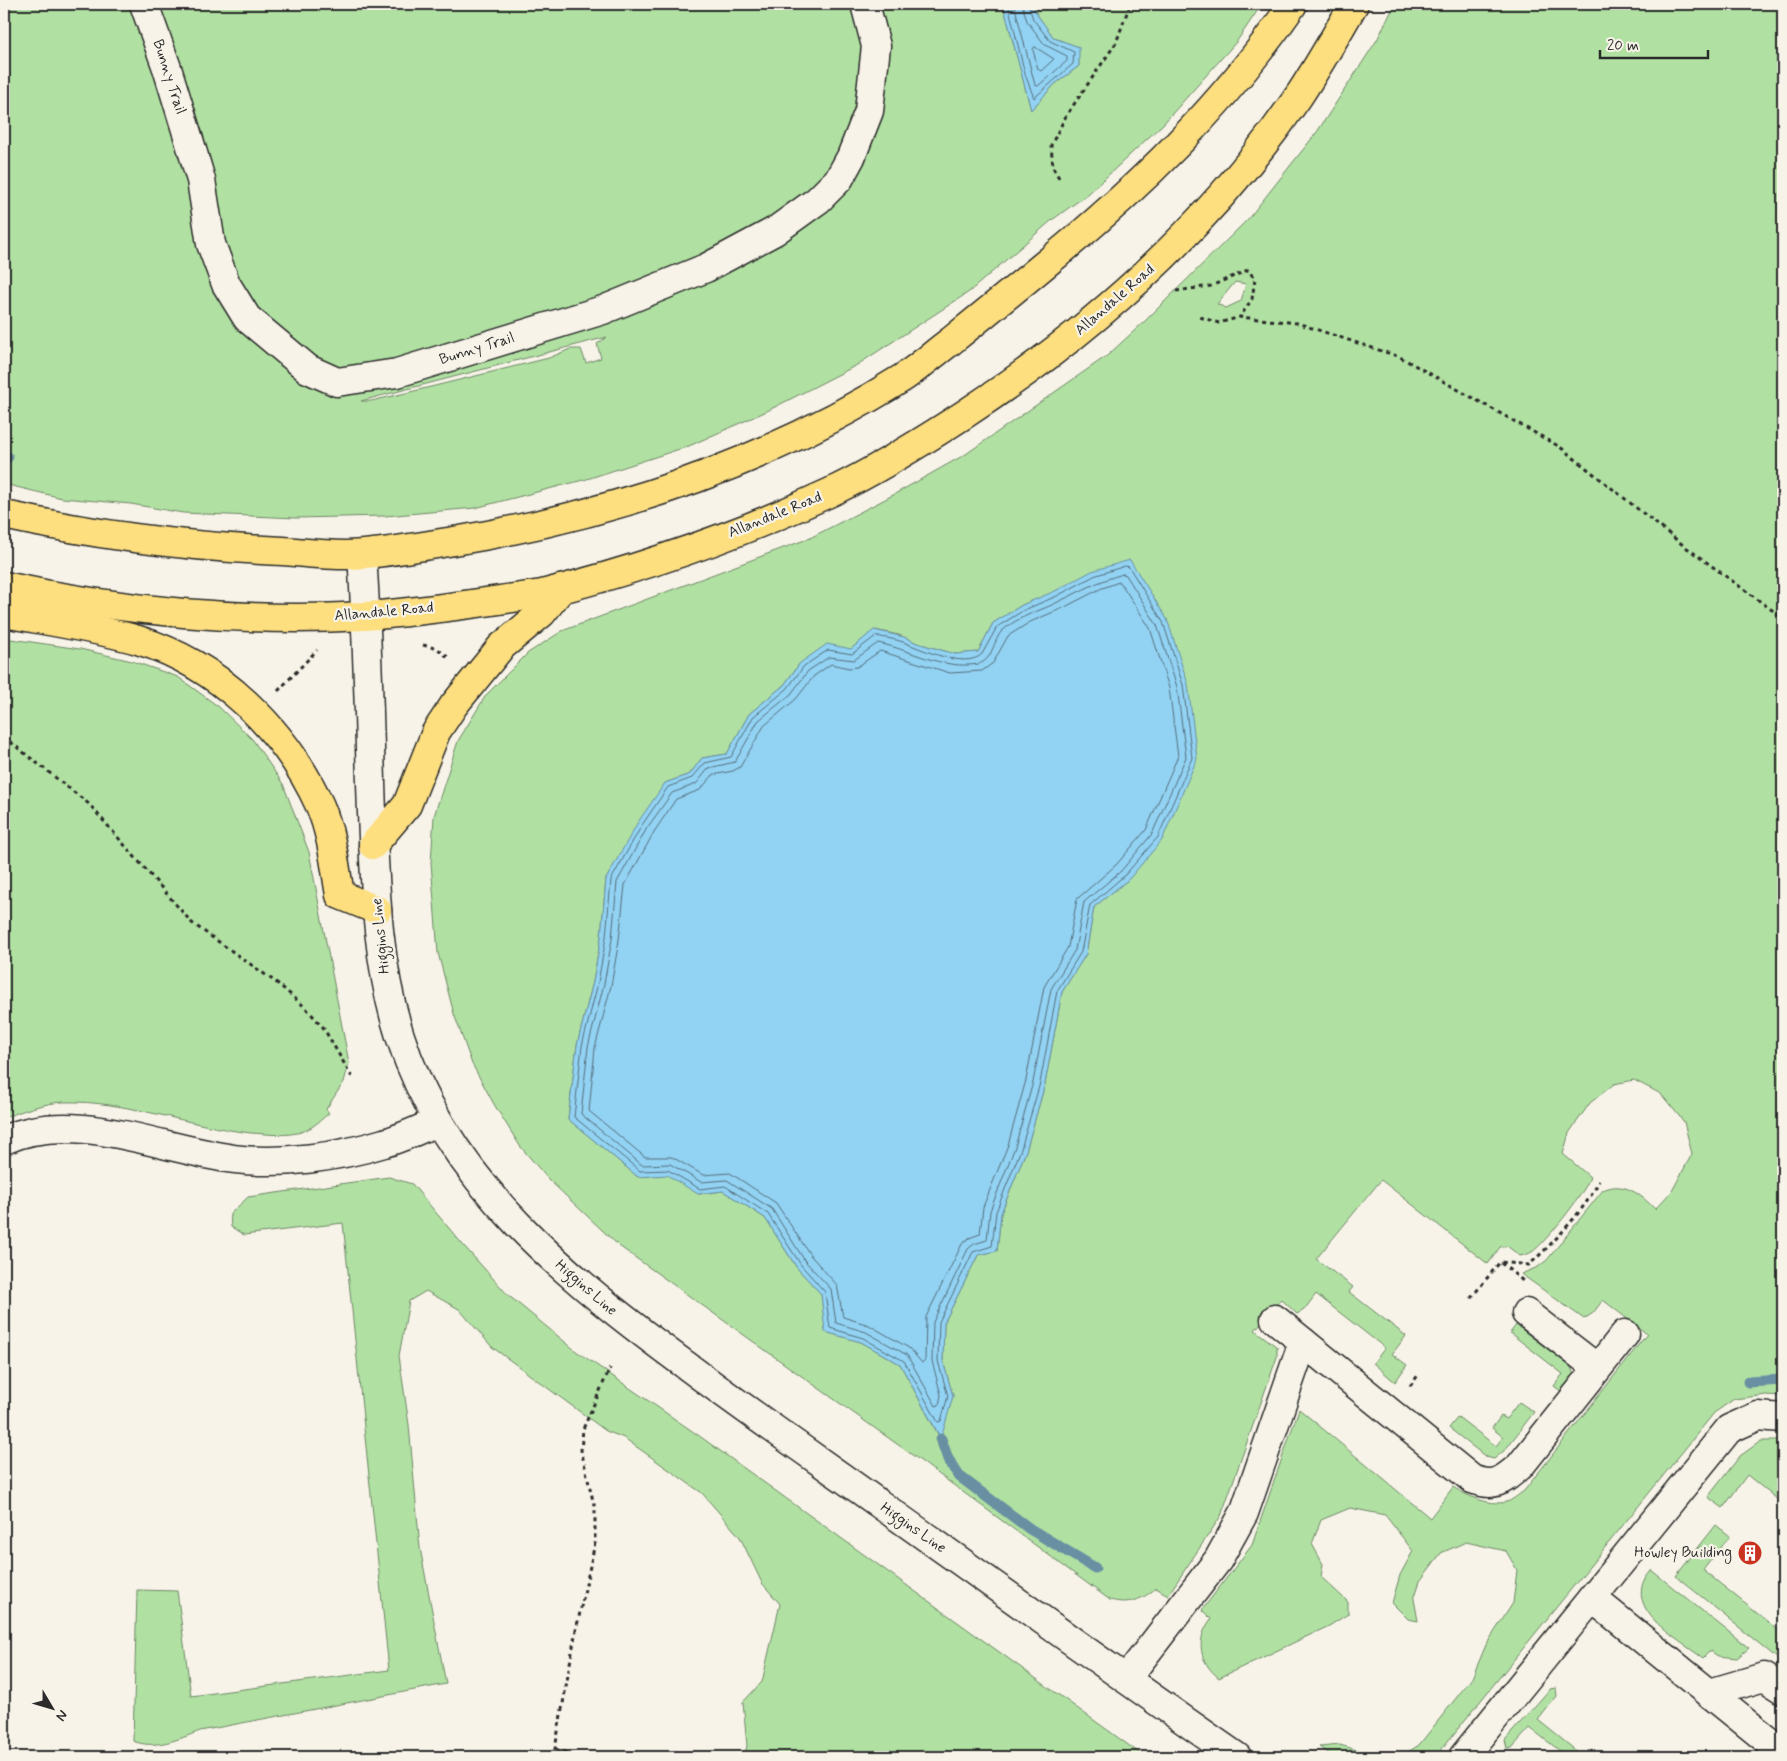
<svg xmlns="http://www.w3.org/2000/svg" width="1787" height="1761" font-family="Mynerve,sans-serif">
<rect width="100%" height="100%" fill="#f7f3e8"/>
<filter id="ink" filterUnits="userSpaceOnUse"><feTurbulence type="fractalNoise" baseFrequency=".02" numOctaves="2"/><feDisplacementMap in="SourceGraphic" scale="10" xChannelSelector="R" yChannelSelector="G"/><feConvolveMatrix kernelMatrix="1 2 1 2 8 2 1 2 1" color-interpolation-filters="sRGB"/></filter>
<g filter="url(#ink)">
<g fill="#b0e1a2" stroke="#6e8666" fill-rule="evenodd">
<path d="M 4,4 L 1003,4 L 1031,110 L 1055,84 L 1079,66 L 1078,47 L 1054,38 L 1038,16 L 1032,4 L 1262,4 L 1237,41 L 1163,124 L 1088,194 L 1052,220 L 969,292 L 857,365 L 767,411 L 689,446 L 587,479 L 475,508 L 385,516 L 296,518 L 183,513 L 131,504 L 62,498 L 4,484 ZM 607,337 L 597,344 L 601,358 L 586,363 L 581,349 L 570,349 L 549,358 L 406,393 L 371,401 L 361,401 Z"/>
<path d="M 1395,4 L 1783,4 L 1783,1396 L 1766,1395 L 1734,1399 L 1714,1413 L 1435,1757 L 1400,1757 L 1419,1745 L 1472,1678 L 1486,1645 L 1513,1603 L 1517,1570 L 1506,1551 L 1466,1542 L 1441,1553 L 1420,1581 L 1414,1599 L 1418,1621 L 1408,1619 L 1392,1603 L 1400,1575 L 1413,1551 L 1385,1515 L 1350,1508 L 1321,1520 L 1312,1544 L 1323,1564 L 1321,1577 L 1348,1602 L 1348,1614 L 1329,1626 L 1219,1678 C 1199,1662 1195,1640 1211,1619 L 1202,1610 L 1252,1545 L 1299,1409 L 1430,1518 L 1453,1487 C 1467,1496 1489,1506 1506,1502 C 1512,1501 1519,1494 1524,1491 L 1647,1334 L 1603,1300 L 1593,1313 L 1584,1319 L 1521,1274 L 1538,1267 L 1547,1260 L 1603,1190 C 1624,1180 1641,1195 1655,1209 L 1672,1191 L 1692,1154 L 1684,1122 L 1661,1094 L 1634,1080 L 1614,1084 L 1590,1103 L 1569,1133 L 1563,1154 L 1590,1177 C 1585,1193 1546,1242 1532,1252 C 1529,1254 1524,1255 1520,1256 L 1507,1246 L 1500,1247 L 1488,1264 L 1381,1180 L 1316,1259 L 1353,1287 L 1349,1292 L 1406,1336 L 1392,1354 L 1407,1365 L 1395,1382 L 1373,1363 L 1385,1348 L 1316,1294 L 1304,1310 L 1297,1314 L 1281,1299 L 1255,1330 L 1277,1347 L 1277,1357 L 1221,1516 L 1168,1595 L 1156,1588 C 1142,1600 1129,1605 1110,1600 L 918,1459 L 619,1246 L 548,1179 L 520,1146 L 495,1106 L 472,1064 L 454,1014 L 438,953 L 431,863 L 434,816 L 458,741 L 486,695 L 528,653 L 562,631 L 810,538 L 893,495 L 966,454 L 1108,355 L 1145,321 L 1248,219 L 1317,132 L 1377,40 ZM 1235,282 L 1246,284 L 1241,301 L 1226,308 L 1217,304 ZM 1055,592 L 1129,879 L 1094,907 L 1086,954 L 1062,992 L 1045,1084 L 1026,1151 L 1001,1213 L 997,1251 L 978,1255 L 944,1323 L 943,1361 L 953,1396 L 940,1438 L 900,1364 L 861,1342 L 826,1332 L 821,1294 L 797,1268 L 765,1218 L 723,1191 L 699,1194 L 667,1174 L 638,1177 L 568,1119 L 577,1045 L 593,982 L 601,937 L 606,879 L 665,783 L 690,774 L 702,758 L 727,754 L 749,714 L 784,685 L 800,663 L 851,649 L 875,630 L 899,635 L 917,643 L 955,654 L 978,652 L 993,623 L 1022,605 Z"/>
<path d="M 4,638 L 80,649 L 132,661 L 178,677 L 219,707 L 253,740 L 283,784 L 309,852 L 349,1063 L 344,1082 L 326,1109 L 329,1113 C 322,1119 314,1127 304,1131 C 288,1137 268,1134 251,1133 C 188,1126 126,1100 63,1102 C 44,1103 21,1111 4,1118 Z"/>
<path d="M 389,1177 L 412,1184 L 463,1245 L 508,1295 L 576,1351 L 698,1435 L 1145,1757 L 744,1757 L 747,1746 L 743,1702 L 762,1682 L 780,1604 L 762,1583 L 740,1537 L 702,1493 L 624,1438 L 606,1431 L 492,1347 L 459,1309 L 426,1291 L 409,1301 L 399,1356 L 409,1425 L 420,1548 L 446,1684 L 200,1731 C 179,1739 155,1750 133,1741 L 137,1590 L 177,1591 L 191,1696 L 389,1670 L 343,1223 L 244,1235 L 231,1227 L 230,1214 L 248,1197 Z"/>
<path d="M 1516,1325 L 1571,1367 L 1574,1375 L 1562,1392 L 1554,1386 L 1563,1374 L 1510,1333 Z"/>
<path d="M 1519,1402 L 1534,1412 L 1505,1450 L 1494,1459 L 1486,1457 L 1449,1428 L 1458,1417 L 1496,1446 L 1503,1437 L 1492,1428 L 1501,1416 L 1506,1419 Z"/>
<path d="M 1761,1441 L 1783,1441 L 1783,1504 L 1747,1475 L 1723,1508 L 1708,1497 L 1740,1456 Z"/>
<path d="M 1716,1525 L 1730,1536 L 1703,1570 L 1783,1634 L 1783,1663 L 1676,1576 Z"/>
<path d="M 1651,1570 L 1749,1648 L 1737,1658 L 1718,1656 L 1710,1651 L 1703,1658 C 1677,1639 1618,1607 1651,1570 Z"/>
<path d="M 1556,1688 L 1557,1696 L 1538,1720 L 1584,1757 L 1568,1757 L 1530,1728 L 1512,1748 L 1507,1749 L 1505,1740 L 1550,1689 Z"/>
<path d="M 1340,1745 L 1381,1757 L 1335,1757 L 1319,1747 Z"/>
</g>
<g fill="#92d2f3" stroke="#698fa3">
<path d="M 1003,4 L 1032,4 L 1038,16 L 1054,38 L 1079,47 L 1079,66 L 1055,84 L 1031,110 Z"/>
<path d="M 1130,560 L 1167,619 L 1188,684 L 1197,759 L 1162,840 L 1129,879 L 1094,907 L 1086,954 L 1062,992 L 1045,1084 L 1026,1151 L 1001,1213 L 997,1251 L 978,1255 L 944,1323 L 943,1361 L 953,1396 L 941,1439 L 900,1364 L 861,1342 L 825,1332 L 821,1294 L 797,1268 L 765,1218 L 723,1191 L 698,1194 L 667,1175 L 638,1177 L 568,1119 L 577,1045 L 593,982 L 601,937 L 606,879 L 638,822 L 665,783 L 690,774 L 702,758 L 727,754 L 749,714 L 784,685 L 800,663 L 827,644 L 851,649 L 874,630 L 904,637 L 917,643 L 955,654 L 978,652 L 993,623 L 1022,605 L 1055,591 L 1092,571 Z"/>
</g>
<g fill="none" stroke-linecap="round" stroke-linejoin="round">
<g stroke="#546e7b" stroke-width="1">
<path d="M 1008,4 L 1025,74 L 1034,98 L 1073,64 L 1074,52 L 1050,41 L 1033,19 L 1028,4"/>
<path d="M 1014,4 L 1035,85 L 1038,86 L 1067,61 L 1067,56 L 1045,45 L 1027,21 L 1022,4"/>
<path d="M 1035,47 L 1054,59 L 1041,71 L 1038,69 L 1033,50 Z"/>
<path d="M 1126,566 L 1129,567 L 1163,622 L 1183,685 L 1192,758 L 1158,837 L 1125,875 L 1090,905 L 1081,952 L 1057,991 L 1040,1083 L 1021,1149 L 996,1212 L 992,1246 L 973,1252 L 939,1322 L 938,1361 L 948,1396 L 941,1421 L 938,1422 L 904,1361 L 863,1338 L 830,1328 L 825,1292 L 801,1265 L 768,1214 L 725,1186 L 700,1189 L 668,1170 L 640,1171 L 574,1117 L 582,1046 L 598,983 L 606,937 L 611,880 L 642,825 L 668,787 L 692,778 L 705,763 L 731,757 L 753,717 L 787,689 L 804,666 L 828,650 L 852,654 L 876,636 C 885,638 895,639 903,642 C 922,649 965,670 982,654 L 997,627 L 1024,610 L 1057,596 L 1094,576 Z"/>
<path d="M 1123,574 L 1126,575 L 1157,625 L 1177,687 L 1186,757 L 1152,834 L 1121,871 L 1084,902 L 1075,950 L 1051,989 L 1033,1082 L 1015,1147 L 990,1211 L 987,1240 L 974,1244 L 968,1249 L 933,1322 L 932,1361 L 941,1395 L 939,1405 L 936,1406 L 907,1355 L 866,1332 L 836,1323 L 831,1289 L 805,1261 L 772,1209 L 727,1180 L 701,1182 L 670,1164 L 642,1165 L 581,1114 L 588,1047 L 604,984 L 612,939 L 617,882 L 647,828 L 672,793 L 696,784 L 709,768 L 735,762 L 758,721 L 791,694 L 808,671 L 829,657 L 854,660 L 878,643 C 912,650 942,670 978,664 C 993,661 993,640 1002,631 C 1018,616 1041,611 1060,601 C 1083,590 1098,581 1123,574 Z"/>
<path d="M 1120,582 L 1150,628 L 1169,688 L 1178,756 L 1146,830 L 1116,865 L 1077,899 L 1068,947 L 1044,987 L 1026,1080 L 1008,1145 L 983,1207 L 980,1234 L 969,1238 L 962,1244 L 926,1317 L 925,1360 L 922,1363 L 909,1348 L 869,1325 L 843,1317 L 837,1285 L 811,1256 L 776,1203 L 730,1173 L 703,1175 L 672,1157 L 645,1157 L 589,1111 L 595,1048 L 611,986 L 619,940 L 625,885 L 654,832 L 676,799 L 700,790 L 713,775 L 733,771 L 740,767 L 764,726 L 796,699 L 814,676 L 831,664 L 849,668 L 857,667 L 880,651 L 950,673 L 982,671 L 993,663 L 1008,636 L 1030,622 L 1063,608 L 1100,589 Z"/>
</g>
<g stroke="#698fa3" stroke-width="11">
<path d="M 4,456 L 8,457"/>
<path d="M 1748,1382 L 1783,1380"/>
<path d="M 941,1439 L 948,1459 L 959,1476 L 1030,1529 L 1095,1568"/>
</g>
<defs>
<g id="minor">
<path d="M 144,4 L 167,68 L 190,143 L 201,180 L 211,244 L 226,284 L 247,318 L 308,369 L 337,382 L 397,373 L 603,310 L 706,268 L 775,231 L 818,200 L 839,179 L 851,157 L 869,111 L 876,46 L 865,4"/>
<path d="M 362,555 C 368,640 369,727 372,813 C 375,887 377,964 400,1036 C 447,1183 571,1281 691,1369 C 754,1416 818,1460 881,1505 C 1000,1589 1117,1674 1237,1757"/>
<path d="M 4,1140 C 74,1108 160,1149 234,1159 C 282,1165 338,1157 384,1143 C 402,1138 420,1129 437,1122"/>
<path d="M 1526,1313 L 1597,1368"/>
<path d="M 1275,1319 L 1472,1479 C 1495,1488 1502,1481 1520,1466 L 1625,1334"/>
<path d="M 1592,1598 L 1783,1753"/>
<path d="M 1126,1679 L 1218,1560 L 1244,1513 L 1303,1342"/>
<path d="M 1710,1693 L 1764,1677 L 1783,1689"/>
<path d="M 1463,1757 L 1729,1429 L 1758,1416 L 1783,1418"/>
</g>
<g id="major">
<path d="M 4,515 C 96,535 189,547 283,551 C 310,553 338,557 365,554 C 397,551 429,545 460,540 C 618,513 768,463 904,377 C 920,366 935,353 951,341 C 982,316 1013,291 1043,266 C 1138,189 1224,105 1293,4"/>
<path d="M 4,586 C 120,611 246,623 365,616 C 424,612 483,602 542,594 C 640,569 739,535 831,492 C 877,470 922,442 965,414 C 1095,329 1210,226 1298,97 C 1318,67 1336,35 1354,4"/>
<path d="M 4,613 C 47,621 96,628 138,640 C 218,664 286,730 320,806 C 332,834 335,866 340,895 L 377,910"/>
<path d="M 373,845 L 407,805 L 436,732 L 454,705 L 501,647 L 542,613 L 561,589"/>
</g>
</defs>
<use href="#minor" stroke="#2b2b2b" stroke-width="31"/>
<use href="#major" stroke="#2b2b2b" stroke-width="31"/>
<g stroke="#2b2b2b" stroke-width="3" stroke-dasharray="4 4" stroke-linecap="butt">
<path d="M 1059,178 L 1053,167 L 1051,145 L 1066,116 L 1116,43 L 1130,4"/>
<path d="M 1176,291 L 1211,286 L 1248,270 L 1255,279 L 1252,299 L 1240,317"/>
<path d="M 1200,317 L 1219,323 L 1240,317 L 1297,323 L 1400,357 L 1560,447 L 1683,545 L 1783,618"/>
<path d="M 423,645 L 438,649 L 450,659"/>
<path d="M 278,691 L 317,650"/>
<path d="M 4,737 L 89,804 L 192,923 L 277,983 L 305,1007 L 323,1027 L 352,1077"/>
<path d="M 1501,1263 L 1523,1281"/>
<path d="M 1471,1298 L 1500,1262 L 1529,1265 C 1552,1244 1586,1209 1599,1181"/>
<path d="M 1410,1386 L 1419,1374"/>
<path d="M 555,1749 L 579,1757"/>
<path d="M 550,1757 L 555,1749 L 575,1635 L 595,1543 L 595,1509 L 581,1450 L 583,1429 L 610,1368"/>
</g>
<use href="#minor" stroke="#f7f3e8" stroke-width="28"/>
<use href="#major" stroke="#fddf80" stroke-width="28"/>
</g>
</g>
<defs>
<symbol id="building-disc" viewBox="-11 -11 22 22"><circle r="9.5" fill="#c8321e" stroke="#f7f3e8"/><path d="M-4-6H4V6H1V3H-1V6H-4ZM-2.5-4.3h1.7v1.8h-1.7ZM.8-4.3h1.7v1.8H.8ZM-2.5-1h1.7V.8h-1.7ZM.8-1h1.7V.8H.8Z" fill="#fff"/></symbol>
</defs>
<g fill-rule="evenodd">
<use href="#building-disc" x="1736" y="1539" width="28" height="28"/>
</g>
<g text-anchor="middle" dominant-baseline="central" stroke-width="4.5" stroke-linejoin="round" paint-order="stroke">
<g font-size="15" fill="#2b2b2b" stroke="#f7f3e8">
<text transform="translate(169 77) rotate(72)">Bunny Trail</text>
<text transform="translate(1115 300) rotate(-41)">Allandale Road</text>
<text transform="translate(477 349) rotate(-17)">Bunny Trail</text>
<text transform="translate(775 515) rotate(-22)">Allandale Road</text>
<text transform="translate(384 612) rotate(-5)">Allandale Road</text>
<text transform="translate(381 936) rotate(-96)">Higgins Line</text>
<text transform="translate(586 1288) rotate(41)">Higgins Line</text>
<text transform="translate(913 1528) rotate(35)">Higgins Line</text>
</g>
<g font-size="15" fill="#2b2b2b" stroke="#f7f3e8" text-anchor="end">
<text x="1732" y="1553">Howley Building</text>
</g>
</g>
<rect width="1787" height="1761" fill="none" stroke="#f7f3e8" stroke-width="20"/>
<rect x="10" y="10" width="1767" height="1741" fill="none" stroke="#2b2b2b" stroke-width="2" filter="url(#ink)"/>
<g transform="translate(52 1708) rotate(128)" stroke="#f7f3e8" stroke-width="4" paint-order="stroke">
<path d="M0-4L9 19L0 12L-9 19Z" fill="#2b2b2b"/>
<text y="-8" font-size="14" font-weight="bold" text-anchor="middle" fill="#2b2b2b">N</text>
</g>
<path d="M1600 50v8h108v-8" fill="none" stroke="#2b2b2b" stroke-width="2.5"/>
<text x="1607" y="50" font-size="15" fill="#2b2b2b" stroke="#f7f3e8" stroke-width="4" paint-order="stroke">20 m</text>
</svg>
